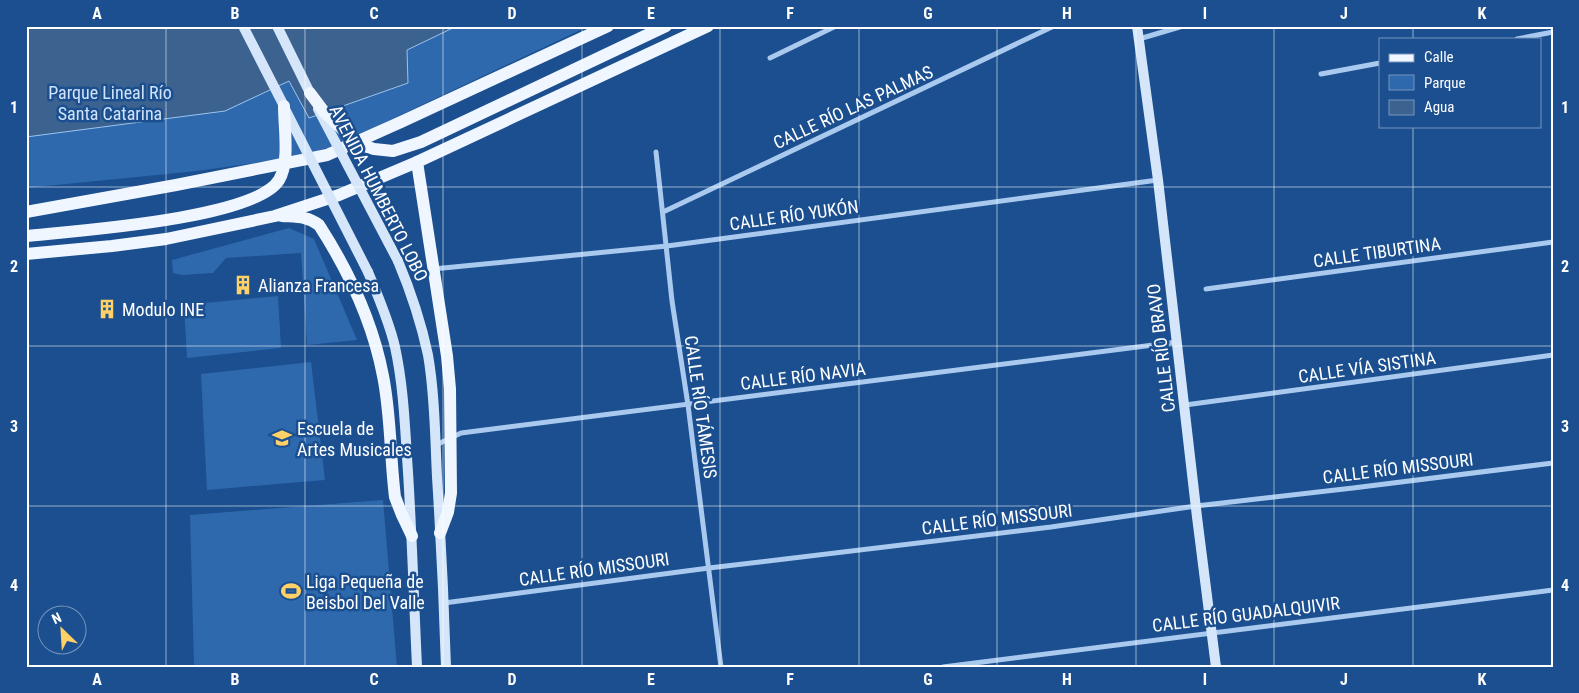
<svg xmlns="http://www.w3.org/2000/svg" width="1579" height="693" font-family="'Roboto Condensed',sans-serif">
<rect width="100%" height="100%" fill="#1b4f8f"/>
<g fill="#2e69ad">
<path d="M 26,26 L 589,26 L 373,128 L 327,148 L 297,157 L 197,171 L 26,188 Z"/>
<path d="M 289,228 L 314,239 L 357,340 L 307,345 L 301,253 L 226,258 L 213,273 L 182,275 L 173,273 L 172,260 Z"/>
<path d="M 278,296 L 281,348 L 187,358 L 184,305 Z"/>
<path d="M 311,362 L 325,480 L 207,490 L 201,374 Z"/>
<path d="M 383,500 L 397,667 L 194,667 L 190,515 Z"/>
</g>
<path fill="#3c6290" stroke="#9cc4f0" d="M 26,26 L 457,26 L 407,50 L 408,83 L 309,118 L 289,81 L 225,111 L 26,137 Z"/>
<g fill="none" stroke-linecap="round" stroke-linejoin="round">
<g stroke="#a9c9ee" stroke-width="5">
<path d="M 1139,39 L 1183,26"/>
<path d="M 1517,39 L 1553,32"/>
<path d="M 770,58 L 836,26"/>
<path d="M 1321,74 L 1380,63"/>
<path d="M 656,152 L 672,301 L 688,405 L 721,667"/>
<path d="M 663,212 L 1054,26"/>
<path d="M 433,269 L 667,246 L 1158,180"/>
<path d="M 1206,289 L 1553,242"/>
<path d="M 1185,405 L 1553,355"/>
<path d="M 436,445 L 461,433 L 1177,342"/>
<path d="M 444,603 L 709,568 L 1051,527 L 1196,506 L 1353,488 L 1553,463"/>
<path d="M 943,667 L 1553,590"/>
</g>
<g stroke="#d6e6fa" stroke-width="10">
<path d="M 243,26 L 284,106"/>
<path d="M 277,26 L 310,93"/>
<path d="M 1137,26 L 1158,180 L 1197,517 L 1216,667"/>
<path d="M 398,261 C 411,292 421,322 428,355 C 435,395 435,437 437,477 C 441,540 444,603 446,667"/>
<path d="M 368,272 C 378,296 389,321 395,347 C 404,388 405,430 408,472 C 412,537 414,602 417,667"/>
</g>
<g stroke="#f0f6ff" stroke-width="12">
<path d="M 417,162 L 447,356 L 450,389 L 451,493 L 448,512 L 440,533"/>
<path d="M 26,212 L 176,185 L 327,155 L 401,122 L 608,26"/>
<path d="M 282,216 C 296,217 308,216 319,225 C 348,270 373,323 383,376 C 391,415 390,457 395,497 L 402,515 L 412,536"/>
<path d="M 26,254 L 112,246 L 166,239 L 275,216 L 339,195 L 417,162 L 708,26"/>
</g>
<g stroke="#d6e6fa" stroke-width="10">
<path d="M 285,109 L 368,272"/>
<path d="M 318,109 L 398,261"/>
</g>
<g stroke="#f0f6ff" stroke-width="12">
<path d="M 310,93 L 325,113 L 358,144 L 374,149 L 393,151 L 421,142 L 666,26"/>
<path d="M 26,236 C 73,231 255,219 279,180 C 290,162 284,128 284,106"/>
</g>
</g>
<path fill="none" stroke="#fff" stroke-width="1" stroke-opacity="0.55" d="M 166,26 L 166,667M 305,26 L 305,667M 443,26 L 443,667M 582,26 L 582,667M 720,26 L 720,667M 859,26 L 859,667M 997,26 L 997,667M 1136,26 L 1136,667M 1274,26 L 1274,667M 1413,26 L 1413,39M 1413,126 L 1413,667M 26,187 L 1553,187M 26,346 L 1553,346M 26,506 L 1553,506"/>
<defs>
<symbol id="building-bare" viewBox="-9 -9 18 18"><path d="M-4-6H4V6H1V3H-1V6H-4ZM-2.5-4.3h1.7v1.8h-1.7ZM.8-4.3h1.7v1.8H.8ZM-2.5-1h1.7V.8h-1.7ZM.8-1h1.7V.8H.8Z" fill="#ffd166" stroke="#1b4f8f" stroke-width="2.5" paint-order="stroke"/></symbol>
<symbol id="school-bare" viewBox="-9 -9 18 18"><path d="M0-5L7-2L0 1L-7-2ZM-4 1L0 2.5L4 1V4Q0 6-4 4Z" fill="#ffd166" stroke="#1b4f8f" stroke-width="2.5" paint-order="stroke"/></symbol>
<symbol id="stadium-bare" viewBox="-9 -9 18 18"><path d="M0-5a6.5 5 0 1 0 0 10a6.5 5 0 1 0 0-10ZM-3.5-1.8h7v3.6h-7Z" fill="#ffd166" stroke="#1b4f8f" stroke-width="2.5" paint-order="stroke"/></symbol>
</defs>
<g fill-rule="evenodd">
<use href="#building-bare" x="229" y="271" width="28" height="28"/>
<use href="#building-bare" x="93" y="295" width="28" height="28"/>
<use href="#school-bare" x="268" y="424" width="28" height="28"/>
<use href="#stadium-bare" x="277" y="577" width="28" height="28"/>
</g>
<g text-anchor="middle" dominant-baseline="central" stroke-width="5" stroke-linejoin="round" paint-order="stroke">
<g font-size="18" fill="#cfe3fa" stroke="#1b4f8f">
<text x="110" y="92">Parque Lineal Río<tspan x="110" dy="21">Santa Catarina</tspan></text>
</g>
<g font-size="18" fill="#fff" stroke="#1b4f8f">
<text transform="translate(853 107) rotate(-25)">CALLE RÍO LAS PALMAS</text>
<text transform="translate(379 193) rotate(63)">AVENIDA HUMBERTO LOBO</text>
<text transform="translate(794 215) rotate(-8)">CALLE RÍO YUKÓN</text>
<text transform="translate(1377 252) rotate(-8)">CALLE TIBURTINA</text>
<text transform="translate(1161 348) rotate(-97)">CALLE RÍO BRAVO</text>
<text transform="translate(1367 367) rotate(-8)">CALLE VÍA SISTINA</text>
<text transform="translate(803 376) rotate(-7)">CALLE RÍO NAVIA</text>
<text transform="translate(701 407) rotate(82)">CALLE RÍO TÁMESIS</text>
<text transform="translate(1398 468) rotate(-7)">CALLE RÍO MISSOURI</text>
<text transform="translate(997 519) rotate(-7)">CALLE RÍO MISSOURI</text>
<text transform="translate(594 569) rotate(-8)">CALLE RÍO MISSOURI</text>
<text transform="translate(1246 614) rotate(-7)">CALLE RÍO GUADALQUIVIR</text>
</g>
<g font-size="18" fill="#fff" stroke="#1b4f8f" text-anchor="start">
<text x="258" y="285">Alianza Francesa</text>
<text x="122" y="309">Modulo INE</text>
<text x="297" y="428">Escuela de<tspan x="297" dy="21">Artes Musicales</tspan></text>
<text x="306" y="581">Liga Pequeña de<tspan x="306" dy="21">Beisbol Del Valle</tspan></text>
</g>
</g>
<rect width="1579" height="693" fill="none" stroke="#1b4f8f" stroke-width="55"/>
<rect x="1379" y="38" width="162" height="90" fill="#1b4f8f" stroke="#7695bc"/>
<rect x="1389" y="54" width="25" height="8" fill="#f0f6ff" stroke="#7695bc"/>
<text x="1424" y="62" font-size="15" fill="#ffffff">Calle</text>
<rect x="1389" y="75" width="25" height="15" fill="#2e69ad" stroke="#7695bc"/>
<text x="1424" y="88" font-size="15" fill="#ffffff">Parque</text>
<rect x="1389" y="100" width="25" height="15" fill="#3c6290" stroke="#7695bc"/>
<text x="1424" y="112" font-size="15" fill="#ffffff">Agua</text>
<g transform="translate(62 630) rotate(335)"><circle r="24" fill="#1b4f8f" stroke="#7695bc"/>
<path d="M0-4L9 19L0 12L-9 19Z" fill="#ffd166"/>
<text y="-8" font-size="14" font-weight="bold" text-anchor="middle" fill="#ffffff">N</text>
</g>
<rect x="28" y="28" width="1524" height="638" fill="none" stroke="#fff" stroke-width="2"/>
<g font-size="16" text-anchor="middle" font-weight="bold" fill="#fff">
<text x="97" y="19">A</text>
<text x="235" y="19">B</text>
<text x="374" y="19">C</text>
<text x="512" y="19">D</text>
<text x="651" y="19">E</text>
<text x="790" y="19">F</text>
<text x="928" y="19">G</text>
<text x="1067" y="19">H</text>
<text x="1205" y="19">I</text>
<text x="1344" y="19">J</text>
<text x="1482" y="19">K</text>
<text x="14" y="113">1</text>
<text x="1565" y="113">1</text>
<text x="14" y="272">2</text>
<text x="1565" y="272">2</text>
<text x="14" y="432">3</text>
<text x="1565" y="432">3</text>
<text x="14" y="591">4</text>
<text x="1565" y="591">4</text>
<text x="97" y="685">A</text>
<text x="235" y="685">B</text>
<text x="374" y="685">C</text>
<text x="512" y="685">D</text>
<text x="651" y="685">E</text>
<text x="790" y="685">F</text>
<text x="928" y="685">G</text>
<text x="1067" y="685">H</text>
<text x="1205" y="685">I</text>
<text x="1344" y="685">J</text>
<text x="1482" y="685">K</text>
</g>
</svg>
